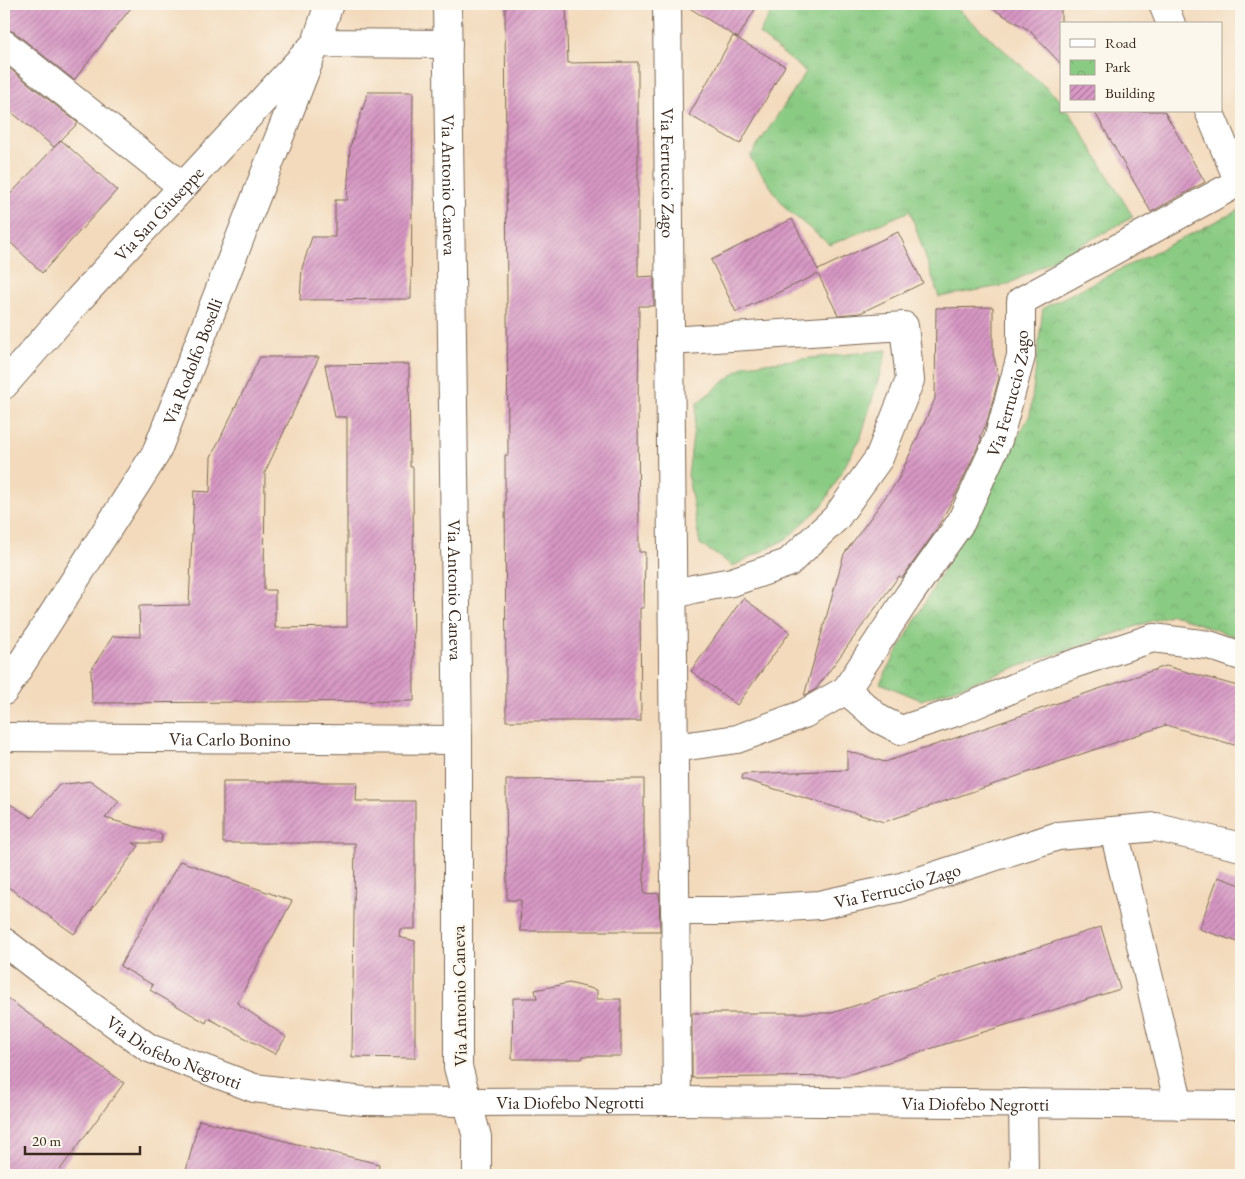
<svg xmlns="http://www.w3.org/2000/svg" width="1245" height="1179" font-family="'EB Garamond',serif">
<defs>
<pattern id="grass-tufts" width="24" height="20" patternUnits="userSpaceOnUse" patternTransform="scale(1.25)"><rect width="24" height="20" fill="#8acb83"/><path d="M3 7l-1-3M5 7V3M7 7l1-3M15 17l-1-3M17 17v-4M19 17l1-3" fill="none" stroke="#78ae71"/></pattern>
<pattern id="park-crowns" width="20" height="18" patternUnits="userSpaceOnUse" patternTransform="scale(1.25)"><rect width="20" height="18" fill="#8acb83"/><path d="M2 6a3 3 0 1 1 6 0M12 15a3 3 0 1 1 6 0" fill="none" stroke="#78ae71"/></pattern>
<pattern id="building-hatch" width="6" height="6" patternUnits="userSpaceOnUse" patternTransform="scale(1.25)"><rect width="6" height="6" fill="#d797c4"/><path d="M-1 1l2-2M0 6l6-6M5 7l2-2" fill="none" stroke="#b07b9f"/></pattern>
</defs>
<rect width="100%" height="100%" fill="#fbf7ec"/>
<filter id="ink" filterUnits="userSpaceOnUse"><feTurbulence type="fractalNoise" baseFrequency=".02" numOctaves="2"/><feDisplacementMap in="SourceGraphic" scale="10" xChannelSelector="R" yChannelSelector="G"/><feConvolveMatrix kernelMatrix="1 2 1 2 8 2 1 2 1" color-interpolation-filters="sRGB"/></filter>
<filter id="wash" filterUnits="userSpaceOnUse"><feTurbulence type="fractalNoise" baseFrequency=".0096" numOctaves="4" result="noise"/><feDisplacementMap in="SourceGraphic" scale="20" xChannelSelector="R" yChannelSelector="G"/><feGaussianBlur stdDeviation="1.12" result="paint"/><feColorMatrix in="noise" values="0 0 0 0 0 0 0 0 0 0 0 0 0 0 0 0 0 1.4 0 .05"/><feComposite in="paint" operator="in"/></filter>
<g filter="url(#wash)">
<rect width="100%" height="100%" fill="#f3dabc"/>
<g fill="url(#grass-tufts)" stroke="#627a50">
<path d="M 775,4 L 952,4 L 1061,101 L 1061,111 L 1069,111 L 1133,217 L 1007,285 L 939,297 L 910,211 L 830,245 L 786,209 L 750,157 L 806,72 L 759,34 Z"/>
<path d="M 887,350 L 861,437 L 823,505 L 786,539 L 733,566 L 700,544 L 688,476 L 697,403 L 745,365 Z"/>
</g>
<path fill="url(#park-crowns)" stroke="#627a50" d="M 1241,209 L 1241,639 L 1172,614 L 921,700 L 880,683 L 1030,415 L 1043,308 Z"/>
<g id="blocks">
<g fill="url(#building-hatch)">
<path d="M 12,4 L 134,4 L 74,80 L 14,32 L 4,29 L 4,14 Z"/>
<path d="M 505,4 L 566,4 L 568,63 L 638,62 L 638,277 L 654,276 L 654,306 L 639,306 L 638,407 L 639,552 L 645,552 L 644,608 L 640,608 L 641,721 L 506,721 L 505,455 L 508,455 Z"/>
<path d="M 683,4 L 758,4 L 738,38 Z"/>
<path d="M 984,4 L 1061,4 L 1061,64 L 1029,30 Z"/>
<path d="M 733,36 L 785,66 L 740,144 L 689,115 Z"/>
<path d="M 4,64 L 78,123 L 54,147 L 4,106 Z"/>
<path d="M 368,92 L 413,92 L 411,299 L 300,300 L 302,268 L 312,237 L 335,237 L 335,200 L 347,200 L 350,147 Z"/>
<path d="M 1094,111 L 1164,111 L 1205,182 L 1151,212 Z"/>
<path d="M 61,140 L 117,190 L 42,273 L 4,236 L 4,201 Z"/>
<path d="M 792,219 L 818,270 L 898,232 L 923,283 L 860,313 L 838,315 L 818,274 L 736,312 L 711,260 Z"/>
<path d="M 993,307 L 993,354 L 999,378 L 986,425 L 980,437 L 982,438 L 957,492 L 935,532 L 902,578 L 899,576 L 816,689 L 804,696 L 844,554 L 898,480 L 935,399 L 936,308 Z"/>
<path d="M 260,357 L 319,357 L 265,472 L 264,590 L 275,590 L 275,628 L 347,627 L 347,417 L 335,417 L 325,365 L 409,364 L 410,467 L 413,467 L 414,701 L 92,703 L 91,670 L 113,636 L 140,637 L 139,606 L 189,605 L 194,491 L 210,492 L 211,457 Z"/>
<path d="M 743,598 L 790,632 L 737,705 L 691,671 Z"/>
<path d="M 1166,666 L 1241,687 L 1241,747 L 1166,725 L 884,822 L 742,779 L 743,774 L 847,770 L 847,751 L 885,762 Z"/>
<path d="M 644,779 L 644,894 L 659,893 L 660,931 L 520,931 L 521,900 L 507,900 L 506,780 Z"/>
<path d="M 91,781 L 119,801 L 105,818 L 162,834 L 161,843 L 132,843 L 139,846 L 74,934 L 4,884 L 4,800 L 32,818 L 59,785 Z"/>
<path d="M 223,782 L 357,782 L 356,801 L 415,801 L 415,929 L 400,929 L 399,937 L 415,941 L 415,1058 L 352,1057 L 355,843 L 223,843 Z"/>
<path d="M 180,861 L 292,901 L 237,1003 L 286,1037 L 275,1054 L 208,1018 L 206,1023 L 150,990 L 153,985 L 120,966 Z"/>
<path d="M 1218,877 L 1241,885 L 1241,943 L 1199,929 Z"/>
<path d="M 1101,927 L 1120,989 L 844,1076 L 692,1078 L 692,1013 L 832,1013 Z"/>
<path d="M 569,983 L 597,990 L 597,999 L 621,999 L 621,1056 L 583,1056 L 582,1059 L 512,1059 L 513,998 L 537,998 L 535,990 Z"/>
<path d="M 4,996 L 124,1083 L 56,1175 L 4,1175 Z"/>
<path d="M 199,1120 L 379,1164 L 378,1175 L 185,1175 Z"/>
</g>
</g>
</g>
<g filter="url(#ink)">
<use href="#blocks" fill-opacity="0" stroke="#7b6855" stroke-width="1"/>
<g fill="none" stroke-linecap="round" stroke-linejoin="round">
<defs>
<g id="minor">
<path id="s1" d="M 447,4 L 458,740 L 458,1067 L 477,1137 L 477,1175"/>
<path id="s2" d="M 667,4 L 677,1101"/>
<path d="M 1163,4 L 1171,24"/>
<path d="M 4,44 L 183,187"/>
<path d="M 1209,111 L 1239,182"/>
<path d="M 670,341 L 904,326 L 910,380 L 879,458 L 836,518 L 788,563 L 732,582 L 693,589 L 673,595"/>
<path id="s3" d="M 4,385 L 79,299 L 316,43 L 448,44"/>
<path d="M 846,690 L 879,719 L 901,730 L 959,711 L 1061,668 L 1153,638 L 1209,645 L 1241,656"/>
<path id="s4" d="M 4,737 L 458,740"/>
<path id="s5" d="M 674,748 L 737,739 L 804,714 L 846,690 L 909,595 L 961,522 L 998,440 L 1021,356 L 1021,301 L 1241,181"/>
<path d="M 1114,831 L 1179,1105"/>
<path id="s6" d="M 675,911 L 726,911 L 819,905 L 898,888 L 1058,836 L 1156,827 L 1241,847"/>
<path id="s7" d="M 4,942 L 39,969 L 149,1048 L 254,1088 L 363,1101 L 467,1102 L 677,1101 L 1241,1105"/>
<path d="M 1023,1103 L 1024,1175"/>
</g>
<g id="tertiary">
<path id="s8" d="M 4,691 L 156,453 L 316,43 L 329,4"/>
</g>
</defs>
<use href="#minor" stroke="#7b6855" stroke-width="30"/>
<use href="#tertiary" stroke="#7b6855" stroke-width="30"/>
<use href="#minor" stroke="#fff" stroke-width="28"/>
<use href="#tertiary" stroke="#fff" stroke-width="28"/>
</g>
</g>
<g text-anchor="middle" dominant-baseline="central" stroke-width="4.5" stroke-linejoin="round" paint-order="stroke">
<g font-size="18" fill="#3b2a1e" stroke="#fbf7ec">
<text stroke="none"><textPath href="#s2" startOffset="169">Via Ferruccio Zago</textPath></text>
<text stroke="none"><textPath href="#s1" startOffset="181">Via Antonio Caneva</textPath></text>
<text stroke="none"><textPath href="#s3" startOffset="231">Via San Giuseppe</textPath></text>
<text stroke="none"><textPath href="#s8" startOffset="381">Via Rodolfo Boselli</textPath></text>
<text stroke="none"><textPath href="#s5" startOffset="525">Via Ferruccio Zago</textPath></text>
<text stroke="none"><textPath href="#s1" startOffset="586">Via Antonio Caneva</textPath></text>
<text stroke="none"><textPath href="#s4" startOffset="226">Via Carlo Bonino</textPath></text>
<text stroke="none"><textPath href="#s6" startOffset="225">Via Ferruccio Zago</textPath></text>
<text transform="translate(459 996) rotate(-91)">Via Antonio Caneva</text>
<text stroke="none"><textPath href="#s7" startOffset="204">Via Diofebo Negrotti</textPath></text>
<text stroke="none"><textPath href="#s7" startOffset="609">Via Diofebo Negrotti</textPath></text>
<text stroke="none"><textPath href="#s7" startOffset="1014">Via Diofebo Negrotti</textPath></text>
</g>
</g>
<rect width="1245" height="1179" fill="none" stroke="#fbf7ec" stroke-width="20"/>
<rect x="1060" y="22" width="162" height="90" fill="#fbf7ec" stroke="#aea59a"/>
<rect x="1070" y="39" width="25" height="8" fill="#ffffff" stroke="#aea59a"/>
<text x="1105" y="48" font-size="15" fill="#3b2a1e">Road</text>
<rect x="1070" y="60" width="25" height="15" fill="url(#park-crowns)" stroke="#aea59a"/>
<text x="1105" y="72" font-size="15" fill="#3b2a1e">Park</text>
<rect x="1070" y="85" width="25" height="15" fill="url(#building-hatch)" stroke="#aea59a"/>
<text x="1105" y="98" font-size="15" fill="#3b2a1e">Building</text>
<path d="M25 1146v8h115v-8" fill="none" stroke="#3b2a1e" stroke-width="2.5"/>
<text x="32" y="1146" font-size="15" fill="#3b2a1e" stroke="#fbf7ec" stroke-width="4" paint-order="stroke">20 m</text>
</svg>
